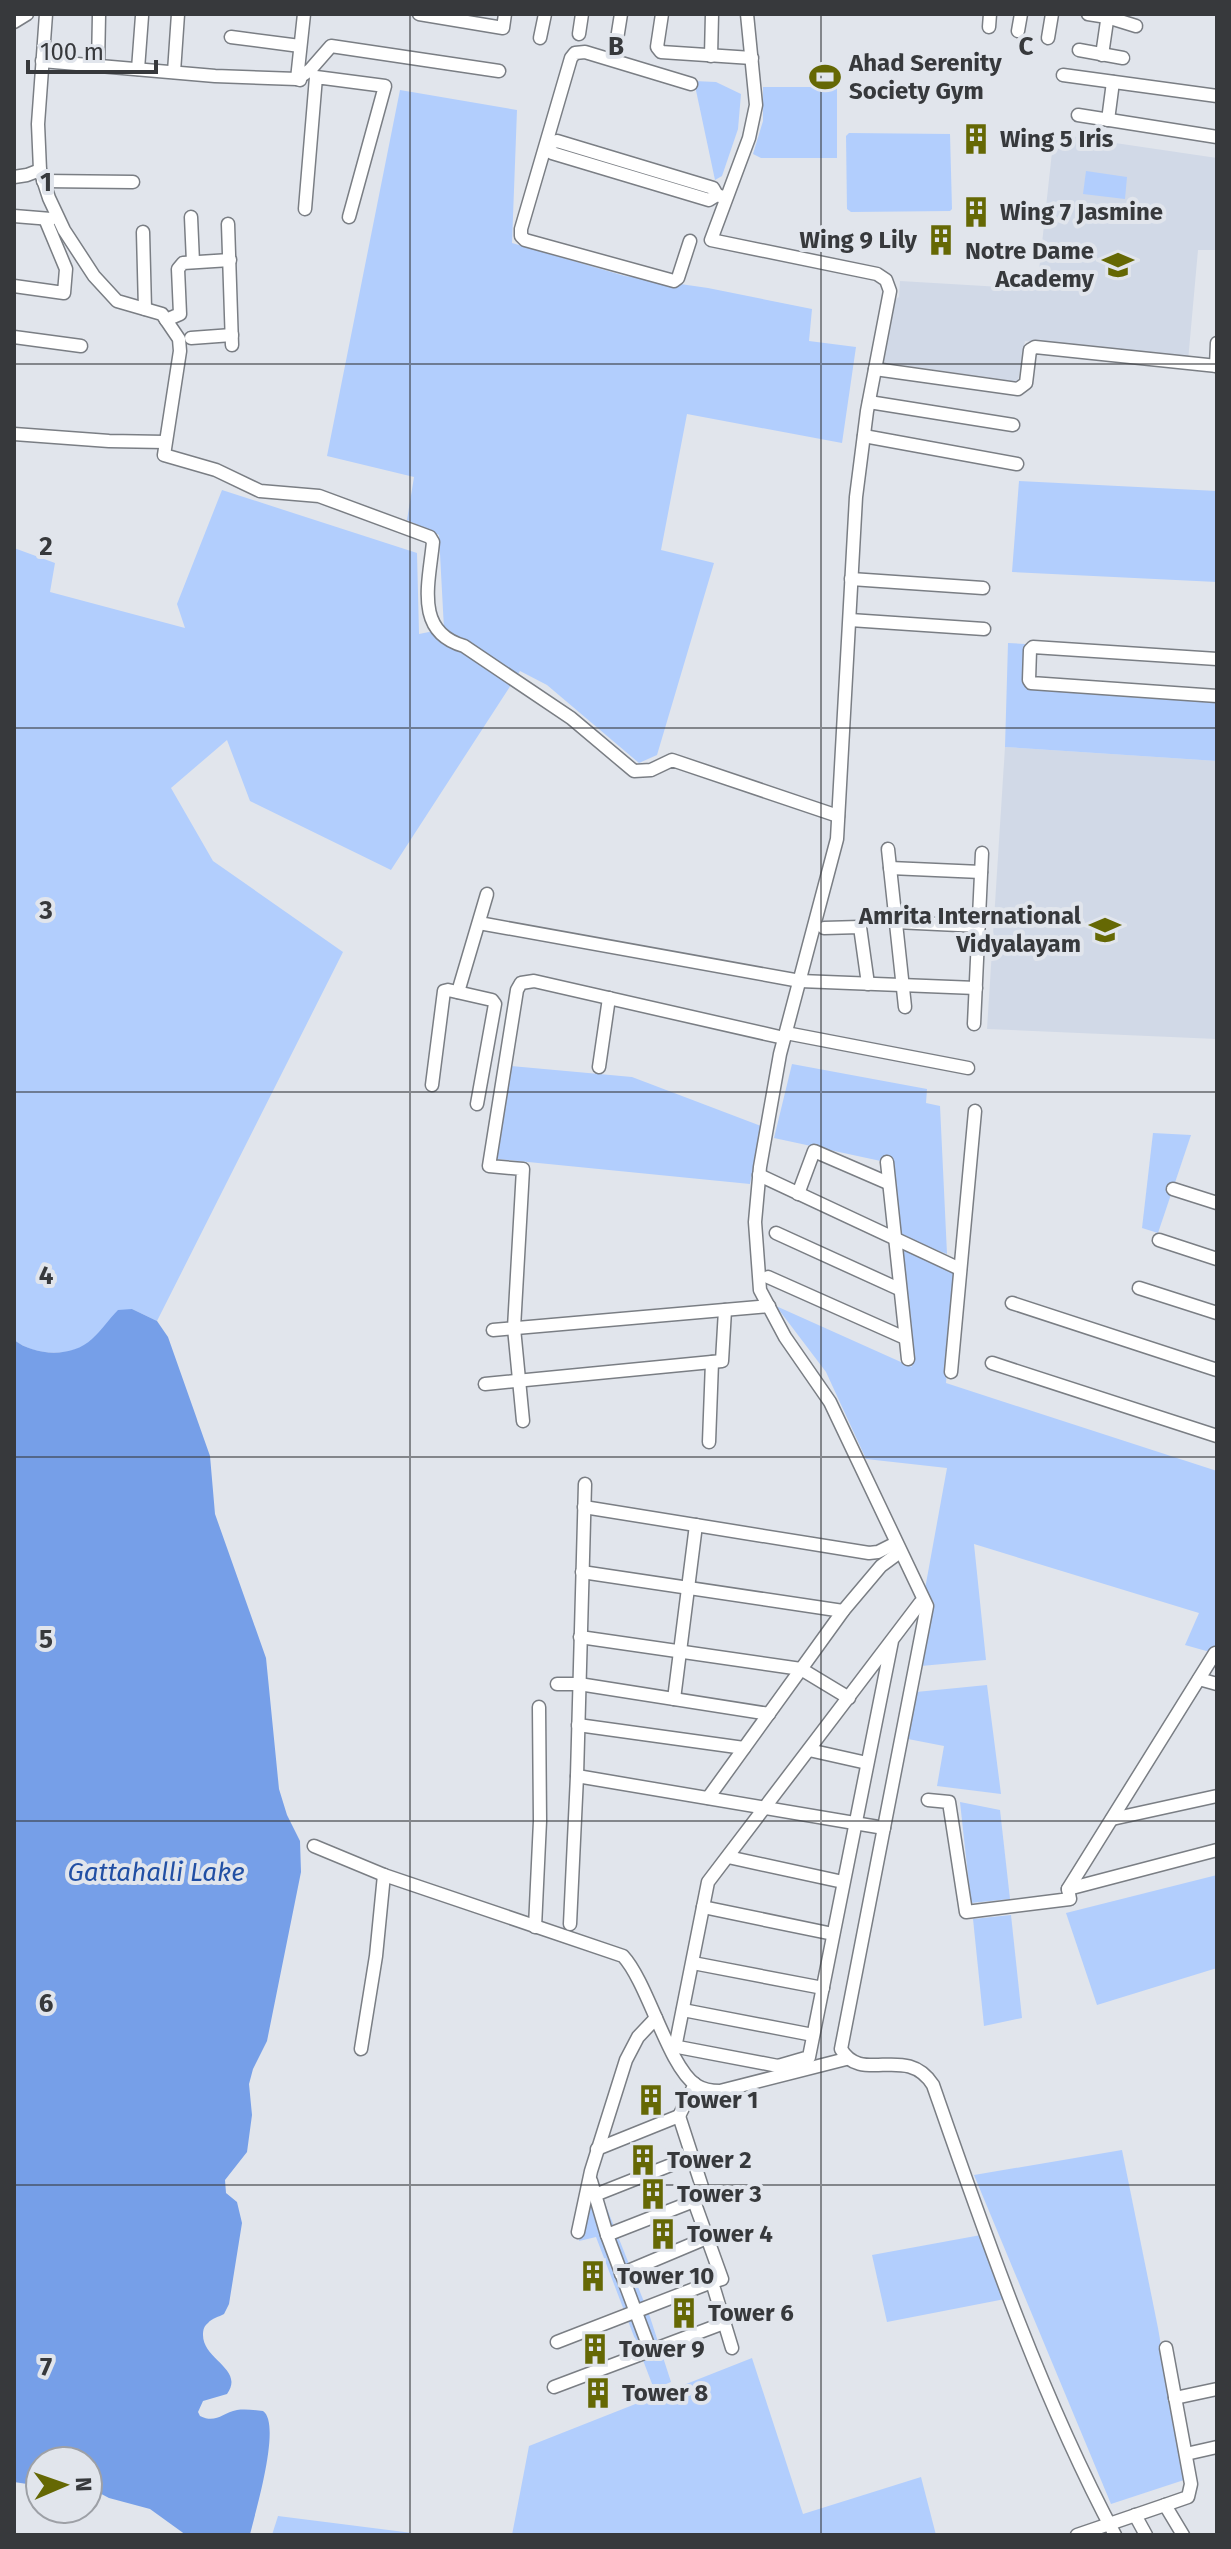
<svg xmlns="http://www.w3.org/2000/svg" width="1231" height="2549" font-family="'Fira Sans',sans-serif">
<rect width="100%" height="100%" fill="#e1e5ec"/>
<g fill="#d1d9e7">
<path d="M 1054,134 L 1217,158 L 1217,250 L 1198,250 L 1188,361 L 1025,341 L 1018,382 L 882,362 L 891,302 L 899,297 L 900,281 L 1037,289 Z"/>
<path d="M 1005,747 L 1217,761 L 1217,1039 L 987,1029 Z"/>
</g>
<g fill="#b2cefd">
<path d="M 694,81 L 716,82 L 741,94 L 738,129 L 722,176 L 715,180 Z"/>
<path d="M 763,87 L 837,87 L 837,158 L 761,158 L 753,154 L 763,121 Z"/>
<path d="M 400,90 L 517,110 L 512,243 L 625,276 L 708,288 L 812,309 L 809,341 L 856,347 L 842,443 L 687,414 L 661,550 L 714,563 L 657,755 L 639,763 L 547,685 L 520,671 L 391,870 L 250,801 L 227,740 L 171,788 L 213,861 L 343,952 L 157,1321 L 132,1309 C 106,1320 110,1323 92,1340 C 72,1358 35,1356 14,1340 L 14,548 L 55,563 L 50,592 L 185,628 L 177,604 L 222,490 L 417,553 L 419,634 L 444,629 L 439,535 L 407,520 L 414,477 L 327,456 Z"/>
<path d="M 849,133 L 950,134 L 952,209 L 950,211 L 851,212 L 847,209 L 846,136 Z"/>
<path d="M 1086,171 L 1127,177 L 1125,199 L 1083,194 Z"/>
<path d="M 1019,481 L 1217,491 L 1217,582 L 1012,572 Z"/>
<path d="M 1008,643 L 1025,644 L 1024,686 L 1217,699 L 1217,761 L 1005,747 Z"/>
<path d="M 792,1064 L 927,1089 L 926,1103 L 940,1106 L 947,1254 L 897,1235 L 890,1163 L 774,1138 Z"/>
<path d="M 511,1066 L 632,1077 L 761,1126 L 750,1184 L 497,1159 Z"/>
<path d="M 1153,1133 L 1191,1135 L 1158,1233 L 1142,1228 Z"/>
<path d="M 899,1247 L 955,1274 L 946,1383 L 1217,1471 L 1217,1654 L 1185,1645 L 1199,1613 L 974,1544 L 986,1660 L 921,1666 L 934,1603 L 925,1589 L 947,1468 L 866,1459 L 826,1372 L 776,1306 L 912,1367 Z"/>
<path d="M 987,1685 L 1001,1794 L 937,1786 L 944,1746 L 908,1739 L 916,1692 Z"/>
<path d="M 960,1802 L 1000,1810 L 1010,1899 L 971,1903 Z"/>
<path d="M 1217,1875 L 1217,1968 L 1097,2005 L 1066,1913 Z"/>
<path d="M 1011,1915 L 1022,2018 L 984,2026 L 973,1919 Z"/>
<path d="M 1122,2150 L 1158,2328 L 1184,2480 L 1111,2504 L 974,2175 Z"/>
<path d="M 602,2196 L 650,2317 L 671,2382 L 654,2389 L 596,2237 L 579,2241 L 588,2199 Z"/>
<path d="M 981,2235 L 1005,2299 L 887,2322 L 872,2255 Z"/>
<path d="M 752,2358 L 803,2514 L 921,2477 L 936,2535 L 512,2535 L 529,2446 Z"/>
<path d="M 278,2516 L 428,2535 L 272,2535 Z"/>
</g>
<path fill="#769fe8" d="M 132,1309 L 157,1321 L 168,1337 L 210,1456 L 215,1514 L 266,1658 L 279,1789 L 287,1815 L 300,1841 L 301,1872 L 267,2041 L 253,2069 L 249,2084 L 252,2115 L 247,2152 L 225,2180 L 226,2193 L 237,2202 L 242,2223 L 229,2304 L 224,2314 C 219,2317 212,2318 208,2323 C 204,2326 203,2330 203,2335 C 203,2360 245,2369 227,2394 L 203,2401 L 198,2412 L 200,2416 C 216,2424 222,2413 237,2410 C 245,2409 255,2410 263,2411 C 282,2424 255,2513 250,2535 L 186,2535 L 150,2509 L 109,2498 L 88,2487 L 88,2461 L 40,2461 L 40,2486 L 14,2482 L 14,1340 C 35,1356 72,1358 92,1339 C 102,1330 109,1319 118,1310 Z"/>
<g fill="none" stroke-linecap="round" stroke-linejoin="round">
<defs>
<g id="minor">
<path d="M 46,14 L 38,124 L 40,170 L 49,198 L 64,230 L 94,276 L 117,301 L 162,314 L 179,339 L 180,351 L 164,455 L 216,470 L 260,491 L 319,496 L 430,537 L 433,542 C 429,583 414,632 464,646 L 571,718 L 634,771 L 651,770 L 672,760 L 838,816"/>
<path d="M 419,14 L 503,28 L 505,14"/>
<path d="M 662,14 L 657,47 L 661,52 L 752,58"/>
<path d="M 747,14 L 756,105 L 749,138 L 711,240 L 877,274 L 886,280 L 890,291 L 867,411 L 856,497 L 837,839 L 780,1054 L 760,1167 L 755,1222 L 760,1290 L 785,1337 L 830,1402 L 927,1606 L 841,2049 C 861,2085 907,2043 933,2085 C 986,2237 1039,2392 1115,2535"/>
<path d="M 1088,14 L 1107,17 L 1136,26"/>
<path d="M 14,22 L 27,14"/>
<path d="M 989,27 L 990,14"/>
<path d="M 1018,31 L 1021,14"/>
<path d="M 579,34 L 582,14"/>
<path d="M 231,37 L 300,46"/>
<path d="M 540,38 L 545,14"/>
<path d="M 1048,38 L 1052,14"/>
<path d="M 617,39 L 621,14"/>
<path d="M 1079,50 L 1123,58"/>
<path d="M 1102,55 L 1108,14"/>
<path d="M 711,56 L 712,14"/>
<path d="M 42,61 L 215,76 L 297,79 L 310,70 L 331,46 L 499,71"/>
<path d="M 98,66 L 99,15"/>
<path d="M 138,69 L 142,16"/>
<path d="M 174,72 L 178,14"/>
<path d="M 1063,75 L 1217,96"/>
<path d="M 300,80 L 297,79 L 304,14"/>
<path d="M 1078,115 L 1217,137"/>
<path d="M 1108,120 L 1113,82"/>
<path d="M 14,177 L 27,175 L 40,170"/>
<path d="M 43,181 L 133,182"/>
<path d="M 717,195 L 709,200 L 552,153 L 547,144 L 557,141 L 713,188 L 717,195 L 726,198"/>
<path d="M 305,209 L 316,77 L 385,86 L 349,217"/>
<path d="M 14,216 L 51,219"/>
<path d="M 191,217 L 193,262"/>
<path d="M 228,224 L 232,345"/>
<path d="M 143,232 L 145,309"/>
<path d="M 690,241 L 678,278 L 674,281 L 525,240 L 521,236 L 521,229 L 571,58 L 575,53 L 585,52 L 691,84"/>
<path d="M 14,286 L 64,293 L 66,269 L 46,221"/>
<path d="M 166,320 L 180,314 L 178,269 L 183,263 L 230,260"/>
<path d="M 14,337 L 81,346"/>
<path d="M 191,338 L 232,335"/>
<path d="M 1216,366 L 1217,343"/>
<path d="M 875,369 L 1018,389 L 1026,383 L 1030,350 L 1035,347 L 1217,366"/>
<path d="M 869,402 L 1013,425"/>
<path d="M 14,434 L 109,441 L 165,442"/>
<path d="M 864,436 L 1017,464"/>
<path d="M 851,579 L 983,588"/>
<path d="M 850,620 L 984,629"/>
<path d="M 1217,659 L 1033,647 L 1030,650 L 1029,680 L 1031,683 L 1217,696"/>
<path d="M 888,849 L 905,1007"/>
<path d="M 890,868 L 981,872"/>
<path d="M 896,922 L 979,926"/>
<path d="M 479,923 L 800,981 L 976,988"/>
<path d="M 824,928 L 860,927 L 868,984"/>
<path d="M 458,992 L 487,894"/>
<path d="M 974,1024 L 982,853"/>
<path d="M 786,1033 L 968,1068"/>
<path d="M 599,1067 L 609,998"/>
<path d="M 432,1085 L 444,991 L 448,990 L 492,1000 L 495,1004 L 477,1104"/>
<path d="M 887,1162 L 908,1359"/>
<path d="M 759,1175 L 960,1269"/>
<path d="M 1173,1189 L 1217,1203"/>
<path d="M 798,1194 L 814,1151 L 888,1183"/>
<path d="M 776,1233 L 899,1289"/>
<path d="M 1159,1240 L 1217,1259"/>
<path d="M 768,1277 L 905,1338"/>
<path d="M 1139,1288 L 1217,1313"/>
<path d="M 1012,1303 L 1217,1370"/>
<path d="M 493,1330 L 769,1306"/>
<path d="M 992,1363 L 1217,1436"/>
<path d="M 951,1372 L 975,1111"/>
<path d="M 485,1384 L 722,1361 L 725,1310"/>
<path d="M 523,1421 L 514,1328 L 523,1169 L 489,1166 L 517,990 L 521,983 L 534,981 L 784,1038"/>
<path d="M 709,1442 L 712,1362"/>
<path d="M 584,1507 L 869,1553 L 878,1552 L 896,1543"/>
<path d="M 582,1572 L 843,1611"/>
<path d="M 580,1637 L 801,1669 L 849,1698"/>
<path d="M 892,1641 L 809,2057 L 778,2066 L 678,2047 L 676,2043 L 708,1882 L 920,1603"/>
<path d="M 1199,1679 L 1217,1684"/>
<path d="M 557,1684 L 579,1684 L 769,1714"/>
<path d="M 674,1699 L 696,1525"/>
<path d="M 578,1725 L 744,1748"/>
<path d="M 809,1750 L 867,1763"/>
<path d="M 577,1776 L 585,1484"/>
<path d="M 708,1798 L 843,1611 L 881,1566 L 900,1552"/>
<path d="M 928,1800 L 949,1802 L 966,1912 L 1070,1899 L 1068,1889 L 1215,1653"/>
<path d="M 1112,1819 L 1217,1796"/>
<path d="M 314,1846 L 384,1875 L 623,1956 C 648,1983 668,2066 696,2085 C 704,2090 712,2091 720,2091 L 846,2059"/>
<path d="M 728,1857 L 843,1882"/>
<path d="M 1068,1889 L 1217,1850"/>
<path d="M 703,1907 L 833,1934"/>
<path d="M 570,1924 L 577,1776 L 884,1828"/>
<path d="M 535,1927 L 540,1821 L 539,1707"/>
<path d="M 693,1963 L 823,1988"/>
<path d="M 683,2010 L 813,2035"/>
<path d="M 361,2049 L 376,1956 L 384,1875"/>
<path d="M 679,2116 L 695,2084"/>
<path d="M 597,2149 L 679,2116 L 705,2196 L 694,2201 L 722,2279 L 712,2282 L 732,2348"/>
<path d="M 591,2181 L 607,2235 L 650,2350"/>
<path d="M 595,2195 L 691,2157"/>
<path d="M 578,2232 L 591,2171 L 626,2060 L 638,2037 L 656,2018"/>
<path d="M 607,2235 L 694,2201"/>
<path d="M 621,2274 L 709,2237"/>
<path d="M 557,2342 L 712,2282"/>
<path d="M 554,2387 L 724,2323"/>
<path d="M 1175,2398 L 1217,2389"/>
<path d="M 1186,2454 L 1217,2447"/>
<path d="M 1165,2505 L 1188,2497 L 1191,2484 L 1166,2348"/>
<path d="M 1135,2515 L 1146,2535"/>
<path d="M 1077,2535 L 1165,2505 L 1183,2535"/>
</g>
</defs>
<use href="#minor" stroke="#7a7e84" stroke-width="15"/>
<use href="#minor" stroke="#fff" stroke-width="12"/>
</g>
<path fill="none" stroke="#37393c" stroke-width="2" stroke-opacity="0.55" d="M 410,14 L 410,2535M 821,14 L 821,2535M 14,364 L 1217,364M 14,728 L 1217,728M 14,1092 L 1217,1092M 14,1457 L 1217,1457M 14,1821 L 1217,1821M 14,2185 L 1217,2185"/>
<defs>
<symbol id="stadium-bare" viewBox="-9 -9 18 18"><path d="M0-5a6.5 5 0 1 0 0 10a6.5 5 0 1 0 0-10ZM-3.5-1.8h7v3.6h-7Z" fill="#656804" stroke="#e1e5ec" stroke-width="2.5" paint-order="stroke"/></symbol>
<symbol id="building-bare" viewBox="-9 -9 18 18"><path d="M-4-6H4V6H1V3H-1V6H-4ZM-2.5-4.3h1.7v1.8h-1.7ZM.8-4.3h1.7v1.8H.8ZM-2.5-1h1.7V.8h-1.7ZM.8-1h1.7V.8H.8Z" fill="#656804" stroke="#e1e5ec" stroke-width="2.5" paint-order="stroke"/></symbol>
<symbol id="school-bare" viewBox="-9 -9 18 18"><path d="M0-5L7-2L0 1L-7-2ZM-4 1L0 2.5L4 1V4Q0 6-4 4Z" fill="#656804" stroke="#e1e5ec" stroke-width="2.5" paint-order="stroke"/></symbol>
</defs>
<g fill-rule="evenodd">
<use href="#stadium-bare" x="803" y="55" width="44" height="44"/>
<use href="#building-bare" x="954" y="117" width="44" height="44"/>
<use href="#building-bare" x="954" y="190" width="44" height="44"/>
<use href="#building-bare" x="919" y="218" width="44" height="44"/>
<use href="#school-bare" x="1096" y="243" width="44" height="44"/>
<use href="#school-bare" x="1083" y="908" width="44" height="44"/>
<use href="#building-bare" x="629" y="2078" width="44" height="44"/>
<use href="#building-bare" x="621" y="2138" width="44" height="44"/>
<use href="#building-bare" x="631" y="2172" width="44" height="44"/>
<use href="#building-bare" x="641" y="2212" width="44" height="44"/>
<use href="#building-bare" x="571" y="2254" width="44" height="44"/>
<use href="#building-bare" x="662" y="2291" width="44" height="44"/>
<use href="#building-bare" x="573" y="2327" width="44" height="44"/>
<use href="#building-bare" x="576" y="2371" width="44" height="44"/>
</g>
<g text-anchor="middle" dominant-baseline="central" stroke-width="8" stroke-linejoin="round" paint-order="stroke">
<g font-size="24" font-weight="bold" fill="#37393c" stroke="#e1e5ec" text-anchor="start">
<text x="849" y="63">Ahad Serenity<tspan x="849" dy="28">Society Gym</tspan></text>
<text x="1000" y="139">Wing 5 Iris</text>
<text x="1000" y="212">Wing 7 Jasmine</text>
<text x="917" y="240" text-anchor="end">Wing 9 Lily</text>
<text x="1094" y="251" text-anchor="end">Notre Dame<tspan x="1094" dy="28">Academy</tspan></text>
<text x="1081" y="916" text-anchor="end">Amrita International<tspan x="1081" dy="28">Vidyalayam</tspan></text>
<text x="675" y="2100">Tower 1</text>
<text x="667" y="2160">Tower 2</text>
<text x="677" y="2194">Tower 3</text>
<text x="687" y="2234">Tower 4</text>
<text x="617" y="2276">Tower 10</text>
<text x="708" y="2313">Tower 6</text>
<text x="619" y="2349">Tower 9</text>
<text x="622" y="2393">Tower 8</text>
</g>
<g font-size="26" font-style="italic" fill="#214fa4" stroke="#e1e5ec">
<text x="156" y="1872">Gattahalli Lake</text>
</g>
</g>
<g font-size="26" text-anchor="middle" font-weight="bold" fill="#37393c" stroke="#e1e5ec" stroke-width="8" stroke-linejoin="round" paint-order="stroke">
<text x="616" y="55">B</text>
<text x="1026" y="55">C</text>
<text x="46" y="191">1</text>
<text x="46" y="555">2</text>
<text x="46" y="919">3</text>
<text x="46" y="1284">4</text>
<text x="46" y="1648">5</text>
<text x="46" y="2012">6</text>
<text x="46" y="2376">7</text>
</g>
<rect width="1231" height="2549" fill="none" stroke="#37393c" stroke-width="32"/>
<g transform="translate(64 2485) rotate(88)"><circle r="38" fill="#e1e5ec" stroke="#9da0a6" stroke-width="2"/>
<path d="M0-6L14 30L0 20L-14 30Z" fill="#656804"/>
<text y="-12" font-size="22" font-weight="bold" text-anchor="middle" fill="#37393c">N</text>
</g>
<path d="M28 60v12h128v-12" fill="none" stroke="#37393c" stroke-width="4"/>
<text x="40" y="60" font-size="24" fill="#37393c" stroke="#e1e5ec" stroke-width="6" paint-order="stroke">100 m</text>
</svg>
